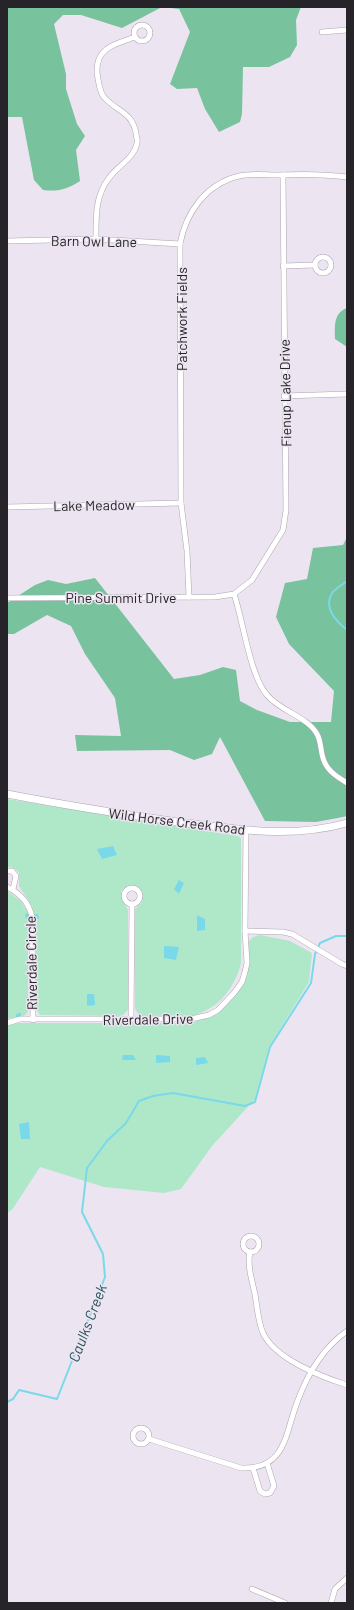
<svg xmlns="http://www.w3.org/2000/svg" width="354" height="1610" font-family="Barlow,sans-serif">
<rect width="100%" height="100%" fill="#ece5f1"/>
<g fill="#aee8c9">
<path d="M 7,799 L 238,836 L 241,838 L 241,963 C 234,991 215,1013 185,1017 C 171,1019 156,1017 142,1016 L 138,1014 L 135,1008 L 135,909 L 142,902 L 143,894 L 138,886 L 128,885 L 121,891 L 121,898 L 128,910 L 128,1010 L 123,1015 L 119,1016 L 40,1015 L 36,1009 L 36,921 L 32,906 L 19,886 L 19,873 L 14,868 L 7,867 Z"/>
<path d="M 7,891 L 20,900 L 28,913 L 28,1012 L 24,1016 L 7,1019 Z"/>
<path d="M 260,935 L 290,941 L 312,953 L 309,982 L 269,1047 L 255,1099 L 212,1146 L 181,1189 L 164,1193 L 104,1187 L 40,1167 L 12,1210 L 7,1213 L 7,1025 L 17,1023 L 191,1023 C 220,1015 245,995 248,963 C 249,956 248,948 249,941 L 253,937 Z"/>
</g>
<g fill="#78c29d">
<path d="M 7,7 L 162,7 L 122,28 L 81,15 L 63,15 L 54,24 L 66,74 L 66,89 L 77,124 L 85,136 L 76,150 L 80,181 C 68,189 58,192 43,190 L 34,180 L 22,117 L 7,117 Z"/>
<path d="M 162,7 L 301,7 L 296,20 L 297,45 L 290,57 L 269,67 L 243,67 L 242,114 L 240,122 L 219,132 L 205,109 L 197,88 L 177,89 L 170,84 L 190,32 L 179,9 Z"/>
<path d="M 347,308 L 347,347 L 335,339 C 335,327 333,313 347,308 Z"/>
<path d="M 347,537 L 347,816 L 343,817 L 316,822 L 265,821 L 220,737 L 212,754 L 194,760 L 170,750 L 77,751 L 75,735 L 121,736 L 115,698 L 85,654 L 71,626 L 47,615 L 14,634 L 7,634 L 7,603 L 35,585 L 48,580 L 66,584 L 95,578 L 174,679 L 200,675 L 223,667 L 236,670 L 240,701 L 257,710 L 290,722 L 331,722 L 334,691 L 289,644 L 276,617 L 285,583 L 307,579 L 313,548 L 343,545 Z"/>
</g>
<g fill="#7ad9e8">
<path d="M 113,846 L 117,855 L 102,859 L 97,849 Z"/>
<path d="M 179,880 L 184,883 L 179,894 L 174,889 Z"/>
<path d="M 197,915 L 205,919 L 205,930 L 197,931 Z"/>
<path d="M 164,946 L 179,947 L 176,960 L 164,958 Z"/>
<path d="M 87,994 L 94,994 L 95,1005 L 87,1006 Z"/>
<path d="M 123,1055 L 133,1055 L 136,1060 L 122,1060 Z"/>
<path d="M 156,1055 L 170,1056 L 170,1062 L 156,1063 Z"/>
<path d="M 205,1057 L 208,1063 L 196,1065 L 196,1058 Z"/>
<path d="M 29,1122 L 30,1139 L 21,1139 L 19,1124 Z"/>
</g>
<g fill="none" stroke-linecap="round" stroke-linejoin="round">
<g stroke="#7ad9e8" stroke-width="2">
<path d="M 347,581 C 343,584 335,589 332,593 C 323,608 336,621 347,630"/>
<path d="M 28,914 L 29,918 L 27,918 L 26,915 Z"/>
<path d="M 35,915 L 37,915 L 38,918 L 36,918 Z"/>
<path d="M 20,1014 L 20,1016 L 17,1017 L 17,1015 Z"/>
<path d="M 7,1402 L 13,1399 L 19,1390 L 57,1399 L 105,1277 L 103,1254 L 82,1212 L 87,1168 L 107,1141 L 126,1123 L 139,1101 L 153,1096 L 173,1093 L 245,1106 L 255,1102 L 270,1047 L 311,983 L 315,954 L 320,943 L 336,936 L 347,936"/>
</g>
<defs>
<g id="minor">
<circle cx="142" cy="33" r="8"/>
<path d="M 322,32 L 347,30"/>
<path d="M 96,239 C 96,217 95,196 109,178 C 118,165 134,159 137,143 C 138,140 136,136 136,133 C 132,111 115,111 103,96 C 99,89 98,80 97,72 C 96,47 116,44 135,37"/>
<path d="M 7,241 L 96,239 L 180,244"/>
<circle cx="323" cy="265" r="8"/>
<path d="M 283,266 L 315,265"/>
<path d="M 284,396 L 347,394"/>
<path d="M 7,507 L 181,503"/>
<path d="M 234,594 C 243,620 250,676 267,695 C 280,711 308,717 317,734 C 322,743 320,754 325,763 C 329,772 339,778 347,783"/>
<path d="M 189,597 L 187,551 L 181,503 L 180,244 C 186,212 206,184 239,176 C 252,173 267,175 279,175 C 302,174 324,174 347,177"/>
<path d="M 7,598 L 215,597 L 234,594 L 252,580 L 283,530 L 286,510 L 283,175"/>
<path d="M 7,871 L 12,871 L 16,876 L 13,889"/>
<path d="M 7,887 C 20,893 29,903 32,917 L 33,1020"/>
<circle cx="132" cy="896" r="8"/>
<path d="M 245,931 L 283,932 L 292,934 L 342,964 L 347,966"/>
<path d="M 131,1020 L 132,904"/>
<path d="M 7,1023 L 20,1019 L 191,1019 L 209,1015 L 218,1010 L 234,993 L 242,982 L 245,972 L 247,963 L 245,931 L 246,830"/>
<circle cx="251" cy="1244" r="8"/>
<path d="M 250,1252 C 247,1265 252,1281 255,1294 C 257,1307 258,1321 263,1333 C 275,1359 322,1377 347,1385"/>
<circle cx="141" cy="1436" r="8"/>
<path d="M 149,1439 L 241,1468 C 287,1470 285,1432 298,1400 C 308,1373 323,1348 347,1331"/>
<path d="M 253,1468 L 260,1491 L 265,1494 L 270,1493 L 274,1486 L 267,1463"/>
<path d="M 252,1589 L 285,1603"/>
<path d="M 331,1603 L 335,1589 L 347,1578"/>
</g>
<path id="secondary" d="M 7,794 C 64,805 121,814 178,822 C 237,829 289,839 347,823"/>
</defs>
<use href="#minor" stroke="#aca5b1" stroke-width="6"/>
<use href="#secondary" stroke="#aca5b1" stroke-width="8"/>
<use href="#minor" stroke="#fff" stroke-width="5"/>
<use href="#secondary" stroke="#fff" stroke-width="7"/>
</g>
<g text-anchor="middle" dominant-baseline="central" stroke-width="3" stroke-linejoin="round" paint-order="stroke">
<g font-size="14" fill="#262428" stroke="#ece5f1">
<text transform="translate(94 241) rotate(1)">Barn Owl Lane</text>
<text transform="translate(181 319) rotate(-90)">Patchwork Fields</text>
<text transform="translate(285 393) rotate(-91)">Fienup Lake Drive</text>
<text transform="translate(94 505) rotate(-1)">Lake Meadow</text>
<text x="121" y="597">Pine Summit Drive</text>
<text transform="translate(177 821) rotate(7)">Wild Horse Creek Road</text>
<text transform="translate(31 963) rotate(-91)">Riverdale Circle</text>
<text transform="translate(148 1019) rotate(-1)">Riverdale Drive</text>
</g>
<g font-size="15" font-style="italic" fill="#29545a" stroke="#ece5f1">
<text transform="translate(87 1323) rotate(-69)">Caulks Creek</text>
</g>
</g>
<rect width="354" height="1610" fill="none" stroke="#262428" stroke-width="16"/>
</svg>
